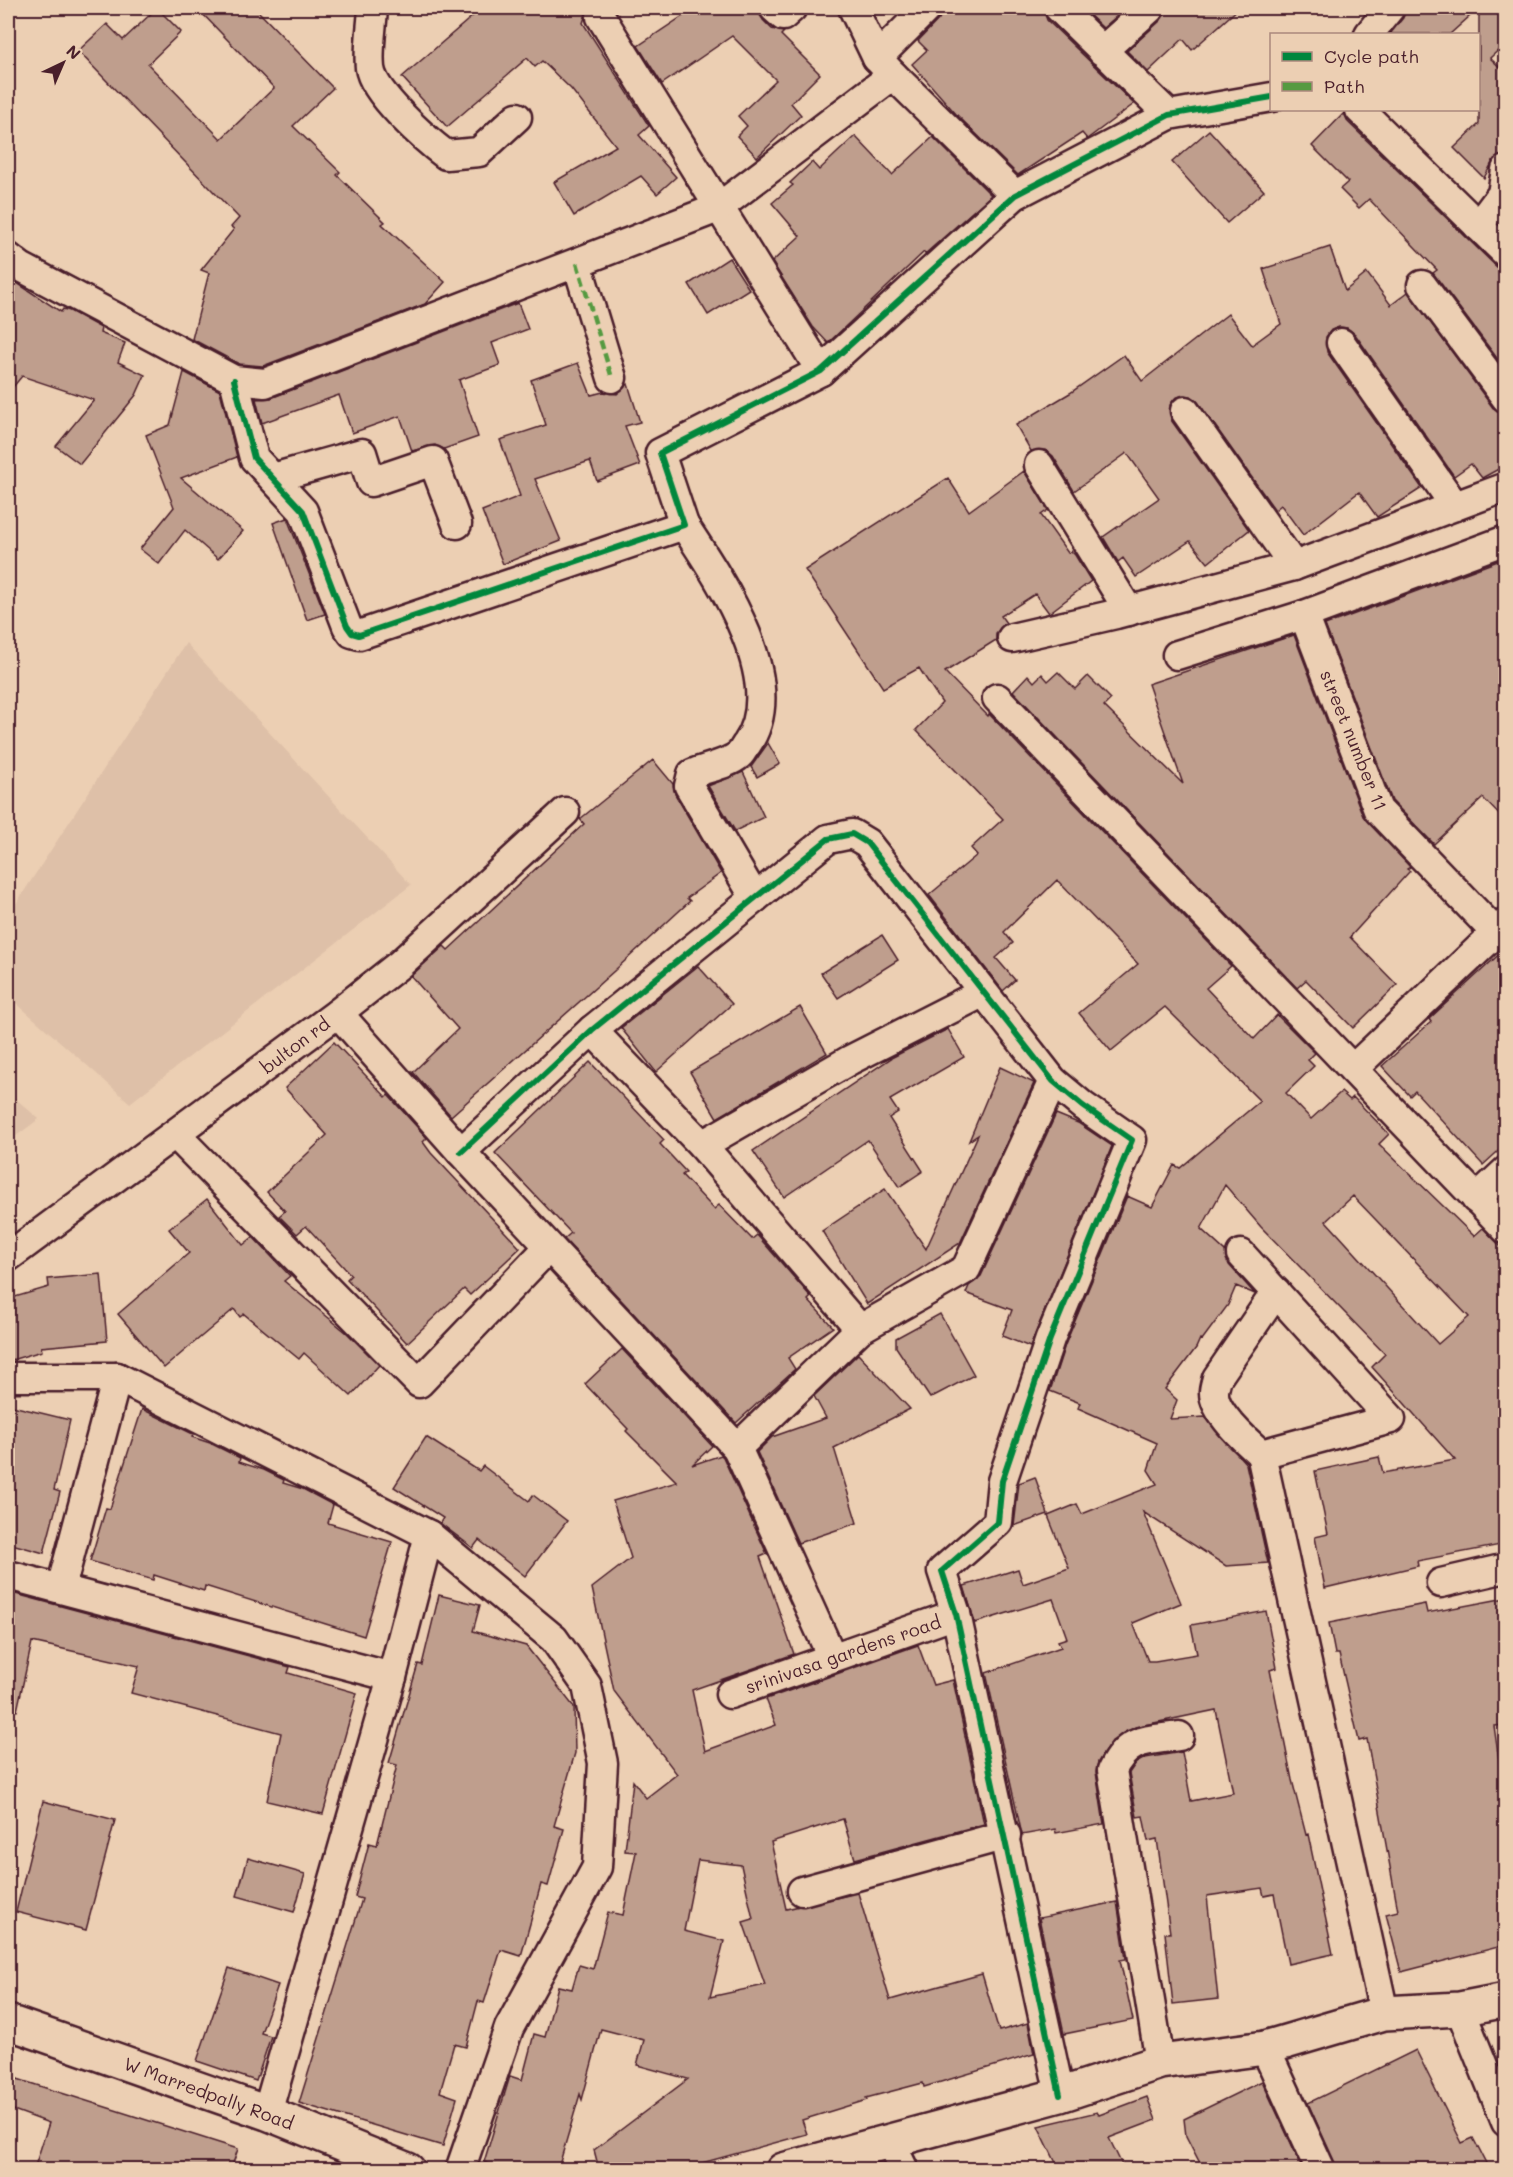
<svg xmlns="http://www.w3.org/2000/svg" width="1513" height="2177" font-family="Mali,sans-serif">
<rect width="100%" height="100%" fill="#eccfb3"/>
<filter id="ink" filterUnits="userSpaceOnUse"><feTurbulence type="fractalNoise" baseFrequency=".0167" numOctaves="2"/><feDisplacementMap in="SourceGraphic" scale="12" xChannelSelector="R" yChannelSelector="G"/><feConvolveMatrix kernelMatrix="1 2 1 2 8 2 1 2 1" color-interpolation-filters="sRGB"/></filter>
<g filter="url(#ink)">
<g fill="#dec0a8">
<path d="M 186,643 L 411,885 L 130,1103 L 8,996 L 8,916 Z"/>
<path d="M 8,1092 L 39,1119 L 8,1142 Z"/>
</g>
<g fill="#bf9e8d" stroke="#4a1f2b" stroke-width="1.5" fill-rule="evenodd">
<path d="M 157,8 L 181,32 L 148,64 L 221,139 L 274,88 L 197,8 L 255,8 L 333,88 L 293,126 L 340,172 L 337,175 L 385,222 L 382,224 L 445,282 L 425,304 L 263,366 L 239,364 L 192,339 L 209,273 L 201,270 L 234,229 L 231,227 L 239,218 L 78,51 L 107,24 L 123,40 Z"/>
<path d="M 482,8 L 588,8 L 583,23 L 649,126 L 639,135 L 676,177 L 657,194 L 641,176 L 574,216 L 554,182 L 616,146 L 571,89 L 542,61 L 535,67 L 527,58 L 447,127 L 402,77 Z"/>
<path d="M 695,8 L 758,8 L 763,20 L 772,29 L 784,32 L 781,35 L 820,74 L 791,103 L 801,115 L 757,157 L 737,136 L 747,126 L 738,116 L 776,80 L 732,36 L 662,84 L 638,46 Z"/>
<path d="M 943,8 L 1043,8 L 1047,20 L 1134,104 L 1087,139 L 1082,133 L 1018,175 L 957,115 L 912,64 L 927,50 L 918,41 L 939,19 Z"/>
<path d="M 1082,8 L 1126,8 L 1103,28 Z"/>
<path d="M 1166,8 L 1239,8 L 1192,50 L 1183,39 L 1148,72 L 1127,51 L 1161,20 Z"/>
<path d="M 1406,8 L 1506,8 L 1506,43 L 1490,58 L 1506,73 L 1506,154 L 1494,159 L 1484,178 L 1454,148 L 1479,124 L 1479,8 L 1450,34 L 1390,34 L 1403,18 Z"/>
<path d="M 1344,113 L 1348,122 L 1506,276 L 1506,370 L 1433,273 L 1437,270 L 1369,199 L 1359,208 L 1340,189 L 1348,182 L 1312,146 Z"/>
<path d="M 1209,130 L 1264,191 L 1227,223 L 1172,162 Z"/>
<path d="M 855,136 L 892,175 L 933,137 L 991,195 L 925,254 L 924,252 L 828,343 L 813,327 L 772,262 L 800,236 L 772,203 L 793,185 L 790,183 L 812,162 L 819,170 Z"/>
<path d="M 1330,247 L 1345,291 L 1367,273 L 1391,305 L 1408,292 L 1493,408 L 1506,414 L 1506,465 L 1482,478 L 1471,464 L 1454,476 L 1355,334 L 1347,328 L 1339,327 L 1331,330 L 1326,337 L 1327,352 L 1422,488 L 1377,517 L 1359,492 L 1303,535 L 1281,505 L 1275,510 L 1198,402 L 1191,396 L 1183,395 L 1175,398 L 1170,405 L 1171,420 L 1249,530 L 1208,563 L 1190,541 L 1136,577 L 1123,558 L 1118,562 L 1103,537 L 1159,498 L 1127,453 L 1074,491 L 1053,456 L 1046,450 L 1031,451 L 1016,425 L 1070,393 L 1124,355 L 1142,381 L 1228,314 L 1252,345 L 1281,324 L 1263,269 Z"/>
<path d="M 729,258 L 749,289 L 708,315 L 689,284 Z"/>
<path d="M 8,277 L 61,312 L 63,309 L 70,311 L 101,328 L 100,333 L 125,343 L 118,362 L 145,375 L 136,395 L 80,464 L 56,446 L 94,400 L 22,376 L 8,393 Z"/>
<path d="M 518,303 L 528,329 L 492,343 L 500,365 L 459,380 L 478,437 L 444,449 L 435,445 L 412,451 L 400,416 L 352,433 L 339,395 L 262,423 L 256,399 L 271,398 Z"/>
<path d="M 578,363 L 591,395 L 603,392 L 617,394 L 628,384 L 640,422 L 625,426 L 640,465 L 597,481 L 590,461 L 535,479 L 561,541 L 503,564 L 482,511 L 520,496 L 500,440 L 546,425 L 531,380 Z"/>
<path d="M 184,372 L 220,391 L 237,457 L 181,478 L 243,531 L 218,559 L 185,530 L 159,564 L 140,549 L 174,507 L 146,435 L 170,425 Z"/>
<path d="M 1024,471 L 1048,510 L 1041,515 L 1068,553 L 1071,551 L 1075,555 L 1091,581 L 1049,613 L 1035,594 L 1001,616 L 1006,623 L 996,633 L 996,640 L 945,672 L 988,716 L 989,714 L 1231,966 L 1206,988 L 1254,1039 L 1277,1015 L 1315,1053 L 1308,1060 L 1314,1066 L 1286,1093 L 1311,1119 L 1341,1092 L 1350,1100 L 1353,1097 L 1389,1134 L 1379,1144 L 1474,1236 L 1483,1228 L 1506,1252 L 1506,1544 L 1417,1561 L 1418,1566 L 1325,1588 L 1315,1537 L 1328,1534 L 1315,1471 L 1379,1457 L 1383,1473 L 1455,1460 L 1372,1367 L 1385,1354 L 1261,1227 L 1225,1185 L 1201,1229 L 1225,1251 L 1229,1265 L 1255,1294 L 1236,1286 L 1228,1305 L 1202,1340 L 1200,1339 L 1196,1348 L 1165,1389 L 1177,1400 L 1170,1419 L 1205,1417 L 1246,1464 L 1268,1563 L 1226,1566 L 1143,1512 L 1181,1603 L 1133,1623 L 1148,1661 L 1155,1661 L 1197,1654 L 1191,1625 L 1266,1611 L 1277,1668 L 1270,1670 L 1292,1780 L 1306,1835 L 1308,1834 L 1333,1954 L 1288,1964 L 1274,1894 L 1264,1896 L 1262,1888 L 1207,1896 L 1218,1999 L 1173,2004 L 1165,1933 L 1170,1933 L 1157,1839 L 1148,1841 L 1143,1816 L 1137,1817 L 1129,1773 L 1136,1763 L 1145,1758 L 1182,1752 L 1191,1801 L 1233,1793 L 1216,1710 L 1135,1727 L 1112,1741 L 1098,1762 L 1096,1772 L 1104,1824 L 1056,1833 L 1055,1829 L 1022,1835 L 986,1673 L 1061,1647 L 1058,1641 L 1067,1638 L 1053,1599 L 975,1623 L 964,1586 L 1018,1569 L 1023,1584 L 1069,1568 L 1048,1516 L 1077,1504 L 1082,1514 L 1157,1484 L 1148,1470 L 1157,1443 L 1078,1408 L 1080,1403 L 1050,1391 L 1065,1345 L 1127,1196 L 1152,1207 L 1174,1165 L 1180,1168 L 1260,1101 L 1165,1007 L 1111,1051 L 1079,1013 L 1138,964 L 1057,880 L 1004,932 L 1013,943 L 996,958 L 1015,980 L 1003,991 L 929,895 L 977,855 L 971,848 L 1003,819 L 916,730 L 942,703 L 919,668 L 883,688 L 805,570 L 948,478 L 969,511 ZM 1353,1196 L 1469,1317 L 1438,1344 L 1326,1221 Z"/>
<path d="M 287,518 L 325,614 L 307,620 L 273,523 Z"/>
<path d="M 1506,558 L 1506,822 L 1483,798 L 1434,844 L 1392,801 L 1325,625 Z"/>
<path d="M 1294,635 L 1363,816 L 1410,867 L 1407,869 L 1410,871 L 1350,937 L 1397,985 L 1353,1028 L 1306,980 L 1297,988 L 1013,691 L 1028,675 L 1034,682 L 1042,674 L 1048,681 L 1058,672 L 1075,689 L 1088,676 L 1111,699 L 1104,706 L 1183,784 L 1148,684 Z"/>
<path d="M 768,743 L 780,764 L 757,777 L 751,767 Z"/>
<path d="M 653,760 L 673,784 L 675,794 L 721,873 L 687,898 L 690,901 L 614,971 L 451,1116 L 413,1072 L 458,1029 L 411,976 L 444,946 L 448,950 L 584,824 L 580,819 Z"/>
<path d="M 743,772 L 764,817 L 735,831 L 708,786 Z"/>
<path d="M 882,935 L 898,960 L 838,998 L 821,973 Z"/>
<path d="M 1506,948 L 1506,1144 L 1483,1165 L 1415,1091 L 1410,1096 L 1382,1066 L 1431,1022 L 1429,1019 Z"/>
<path d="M 698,966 L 732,1004 L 656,1072 L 621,1028 Z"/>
<path d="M 800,1007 L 827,1053 L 717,1118 L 690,1072 Z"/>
<path d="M 948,1029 L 964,1057 L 890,1100 L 898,1112 L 889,1118 L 923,1171 L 899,1187 L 868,1140 L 784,1197 L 753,1151 L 893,1057 Z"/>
<path d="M 334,1042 L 386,1097 L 388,1095 L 427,1138 L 423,1142 L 431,1153 L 520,1248 L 470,1295 L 464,1289 L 407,1343 L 347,1279 L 351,1275 L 306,1226 L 297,1234 L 279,1216 L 285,1211 L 267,1192 L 327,1135 L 285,1088 Z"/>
<path d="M 590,1062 L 664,1140 L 660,1144 L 686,1172 L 682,1175 L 714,1209 L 719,1205 L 752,1239 L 757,1235 L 811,1297 L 808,1300 L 833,1327 L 788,1358 L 795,1369 L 736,1423 L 564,1239 L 571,1233 L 495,1153 Z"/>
<path d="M 1000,1067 L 1034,1083 L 960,1243 L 867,1304 L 822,1231 L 885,1189 L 926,1249 L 978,1135 L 969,1141 Z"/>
<path d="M 1056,1114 L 1078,1123 L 1112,1146 L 1030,1347 L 1002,1336 L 1012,1310 L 966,1293 L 969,1286 L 981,1276 Z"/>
<path d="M 207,1199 L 243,1245 L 253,1237 L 290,1276 L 284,1281 L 347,1333 L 379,1365 L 351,1396 L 304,1353 L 299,1359 L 244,1314 L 240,1317 L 234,1309 L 164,1368 L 118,1314 L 189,1253 L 169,1229 Z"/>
<path d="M 101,1274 L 107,1341 L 41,1347 L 42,1351 L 8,1361 L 8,1299 L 49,1287 L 48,1279 Z"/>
<path d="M 940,1314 L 974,1375 L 930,1398 L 896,1347 L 896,1338 Z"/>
<path d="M 622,1349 L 712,1446 L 692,1465 L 721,1455 L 723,1457 L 767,1554 L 760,1557 L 794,1654 L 692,1690 L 705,1751 L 776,1725 L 766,1699 L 918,1645 L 933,1685 L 953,1680 L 984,1824 L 855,1859 L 843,1819 L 771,1842 L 786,1909 L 858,1893 L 890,2000 L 982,1974 L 999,2031 L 1028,2023 L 1034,2054 L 924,2087 L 923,2083 L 866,2098 L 867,2100 L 802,2120 L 807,2134 L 680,2169 L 599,2169 L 594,2150 L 688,2079 L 637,2065 L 644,2040 L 601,2029 L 582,2100 L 580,2094 L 558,2169 L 507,2169 L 484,2162 L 510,2076 L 522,2080 L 534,2034 L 545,2037 L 558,1986 L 572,1989 L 579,1965 L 593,1969 L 608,1912 L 623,1915 L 636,1852 L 625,1851 L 633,1781 L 646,1798 L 677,1774 L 614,1691 L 592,1588 L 631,1558 L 613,1501 L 677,1482 L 626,1431 L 628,1429 L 585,1384 ZM 698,1860 L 741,1865 L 753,1919 L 743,1922 L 765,1985 L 710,1997 L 724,1941 L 684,1931 Z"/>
<path d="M 858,1354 L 910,1409 L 834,1448 L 857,1523 L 798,1543 L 757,1452 L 772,1437 L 826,1418 L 814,1396 Z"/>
<path d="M 8,1405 L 70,1420 L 54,1490 L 60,1492 L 44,1553 L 8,1543 Z"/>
<path d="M 142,1409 L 193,1434 L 192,1437 L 210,1443 L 240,1458 L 239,1462 L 264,1470 L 284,1480 L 283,1483 L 303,1489 L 333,1505 L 328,1523 L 392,1542 L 364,1636 L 205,1586 L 204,1591 L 154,1575 L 153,1580 L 90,1561 L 106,1508 L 110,1509 Z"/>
<path d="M 426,1437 L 479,1471 L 483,1466 L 529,1501 L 533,1495 L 567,1521 L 525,1576 L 479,1540 L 473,1548 L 440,1523 L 443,1518 L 394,1487 Z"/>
<path d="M 1035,1477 L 1048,1514 L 1014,1526 L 1019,1483 Z"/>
<path d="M 8,1592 L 290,1667 L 288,1673 L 357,1693 L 323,1814 L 267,1801 L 281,1733 L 131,1693 L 139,1666 L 32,1642 L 17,1711 L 8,1710 Z"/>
<path d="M 439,1595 L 480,1605 L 473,1631 L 526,1646 L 574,1707 L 575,1753 L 554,1826 L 564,1829 L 548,1886 L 541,1884 L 521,1956 L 501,1950 L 484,2003 L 478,2001 L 466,2047 L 454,2044 L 440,2092 L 457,2098 L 443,2146 L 299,2103 L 362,1899 L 355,1897 L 369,1843 L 377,1845 L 397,1765 L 389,1763 L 418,1664 L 422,1665 Z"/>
<path d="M 1506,1598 L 1506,1725 L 1494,1726 L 1506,1809 L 1506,1945 L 1401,1972 L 1386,1914 L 1398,1911 L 1367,1739 L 1359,1741 L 1339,1654 L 1335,1654 L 1329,1623 L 1425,1604 L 1427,1613 Z"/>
<path d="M 43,1801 L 115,1820 L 86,1930 L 16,1912 Z"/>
<path d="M 248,1858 L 305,1874 L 294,1912 L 237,1896 Z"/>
<path d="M 1117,1902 L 1126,1959 L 1120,1960 L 1133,2020 L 1064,2034 L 1039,1918 Z"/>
<path d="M 229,1968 L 278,1985 L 261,2033 L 271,2036 L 256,2081 L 197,2061 Z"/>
<path d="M 1416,2050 L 1462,2143 L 1473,2138 L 1489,2169 L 1337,2169 L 1308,2103 Z"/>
<path d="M 8,2076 L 238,2149 L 231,2169 L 34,2169 L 49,2123 L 8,2108 Z"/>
<path d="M 1262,2081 L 1303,2169 L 1203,2169 L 1186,2136 L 1184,2119 Z"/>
<path d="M 1147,2097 L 1156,2120 L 1109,2138 L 1124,2169 L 1059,2169 L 1038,2126 L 1097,2112 L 1099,2115 Z"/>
</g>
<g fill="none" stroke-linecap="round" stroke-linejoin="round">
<defs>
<g id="street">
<path d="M 373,8 C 372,27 368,49 370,68 C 373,93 426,140 446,155 L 479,152 L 517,117"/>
<path d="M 774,8 L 783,16 L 792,8"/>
<path d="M 853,8 L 877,58"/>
<path d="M 1059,8 L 1169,115"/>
<path d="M 601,17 L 821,371"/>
<path d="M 1369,34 L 1390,8"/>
<path d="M 1102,51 L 1150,8"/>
<path d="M 893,75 L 1015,195"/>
<path d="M 1360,110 L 1506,253"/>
<path d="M 1478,226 L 1502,194 L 1506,170"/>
<path d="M 8,257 L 21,267 L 234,380 L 265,383 L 718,208 L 893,75 L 877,58 L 927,8"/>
<path d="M 577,263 L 612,378"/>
<path d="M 1422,285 L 1506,398"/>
<path d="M 1341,343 L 1455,506"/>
<path d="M 234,380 L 254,458 L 303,511 L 347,626 L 352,633 L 359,635 L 684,525 L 660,453 L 821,371 L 1015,195 L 1169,115 L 1272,97"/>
<path d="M 1185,411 L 1294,566"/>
<path d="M 1039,465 L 1129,611"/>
<path d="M 273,478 L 362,453 L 371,482 L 433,461 L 457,524"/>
<path d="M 684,525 C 719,578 790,682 747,744 C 744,747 742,753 739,755 C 727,765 705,768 692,774 L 689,786 L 755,898"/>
<path d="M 1304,615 L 1378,810 L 1496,933"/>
<path d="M 1012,638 L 1116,614 L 1294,566 L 1506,487"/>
<path d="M 1177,655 L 1304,615 L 1506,540"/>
<path d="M 997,698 L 1506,1229"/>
<path d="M 338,1013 L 461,1152 L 737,1448 L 860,1329 L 966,1269 L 1053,1081"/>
<path d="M 592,1030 L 702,1145 L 860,1329"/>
<path d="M 1353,1069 L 1506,923"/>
<path d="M 175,1134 L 419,1383 L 549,1247"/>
<path d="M 702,1145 L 850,1060 L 982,993"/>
<path d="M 461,1152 L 592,1030 L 828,839 L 852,834 L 867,843 L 1053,1081 L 1083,1106 L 1132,1140 L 1050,1339 L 1002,1481 L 998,1522 L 942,1571 L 956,1614 L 1060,2095"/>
<path d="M 1476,1199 L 1506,1171"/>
<path d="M 1241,1254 L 1391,1419 L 1261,1454 L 1384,2013"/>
<path d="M 8,1257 L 338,1013 L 400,964 L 565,812"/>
<path d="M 8,1377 L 117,1377 L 429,1535 L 554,1639 L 587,1686 L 603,1763 L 597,1867 L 509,2028 L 460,2170"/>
<path d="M 737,1448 L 832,1657"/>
<path d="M 1261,1454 C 1247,1442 1213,1412 1214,1392 C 1214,1388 1216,1382 1217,1378 L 1276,1292"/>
<path d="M 8,1575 L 392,1677"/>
<path d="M 1441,1583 L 1506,1568"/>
<path d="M 61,1588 L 117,1377"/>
<path d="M 730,1694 L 956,1614"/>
<path d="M 802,1891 L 1006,1835"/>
<path d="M 1460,2009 L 1506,2122"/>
<path d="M 1265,2048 L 1321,2170"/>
<path d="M 1160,2062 L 1112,1770 C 1128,1737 1147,1741 1179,1736"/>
<path d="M 267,2113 L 392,1677 L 429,1535"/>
<path d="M 890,2141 L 904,2170"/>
</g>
<g id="secondary">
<path d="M 8,2022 L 267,2113 L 408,2170"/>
<path d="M 783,2170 L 1060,2095 L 1160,2062 L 1265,2048 L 1384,2013 L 1460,2009 L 1506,2000"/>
</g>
</defs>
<use href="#street" stroke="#4a1f2b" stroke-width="33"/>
<use href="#secondary" stroke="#4a1f2b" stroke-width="38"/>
<use href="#street" stroke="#eccfb3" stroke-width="28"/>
<use href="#secondary" stroke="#eccfb3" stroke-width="33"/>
<path stroke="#559a41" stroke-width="4.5" stroke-dasharray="9 4.5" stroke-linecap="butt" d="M 577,263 L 612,378"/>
<defs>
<g id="cycleway">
<path d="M 234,380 L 254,458 L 303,511 L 347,626 L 352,633 L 359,635 L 684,525 L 660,453 L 821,371 L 1015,195 L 1169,115 L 1272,97"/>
<path d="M 461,1152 L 592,1030 L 828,839 L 852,834 L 867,843 L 1053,1081 L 1083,1106 L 1132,1140 L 1050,1339 L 1002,1481 L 998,1522 L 942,1571 L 956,1614 L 1060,2095"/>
</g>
</defs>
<use href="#cycleway" stroke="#eccfb3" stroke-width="10"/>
<use href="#cycleway" stroke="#00873e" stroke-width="6"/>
</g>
</g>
<g text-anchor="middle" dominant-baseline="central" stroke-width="5" stroke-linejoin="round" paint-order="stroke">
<g font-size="18" fill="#4a1f2b" stroke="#eccfb3">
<text transform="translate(1354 740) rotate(68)">street number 11</text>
<text transform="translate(295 1045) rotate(-37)">bulton rd</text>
<text transform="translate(843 1654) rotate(-19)">srinivasa gardens road</text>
<text transform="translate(209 2093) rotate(20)">W Marredpally Road</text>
</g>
</g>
<rect width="1513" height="2177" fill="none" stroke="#eccfb3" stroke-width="30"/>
<rect x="15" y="15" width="1483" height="2147" fill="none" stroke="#4a1f2b" stroke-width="2" filter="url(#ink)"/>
<rect x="1270" y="33" width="210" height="78" fill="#eccfb3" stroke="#ab897d" stroke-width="1.5"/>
<rect x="1282" y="52" width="30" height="9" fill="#00873e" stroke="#ab897d" stroke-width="1.5"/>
<text x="1324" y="63" font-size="18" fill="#4a1f2b">Cycle path</text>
<rect x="1282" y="82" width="30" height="9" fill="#559a41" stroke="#ab897d" stroke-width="1.5"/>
<text x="1324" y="93" font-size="18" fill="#4a1f2b">Path</text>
<g transform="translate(63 63) rotate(44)" stroke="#eccfb3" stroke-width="4.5" paint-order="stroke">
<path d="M0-4.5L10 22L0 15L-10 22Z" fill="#4a1f2b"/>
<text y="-9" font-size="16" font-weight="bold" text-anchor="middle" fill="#4a1f2b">N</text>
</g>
</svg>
